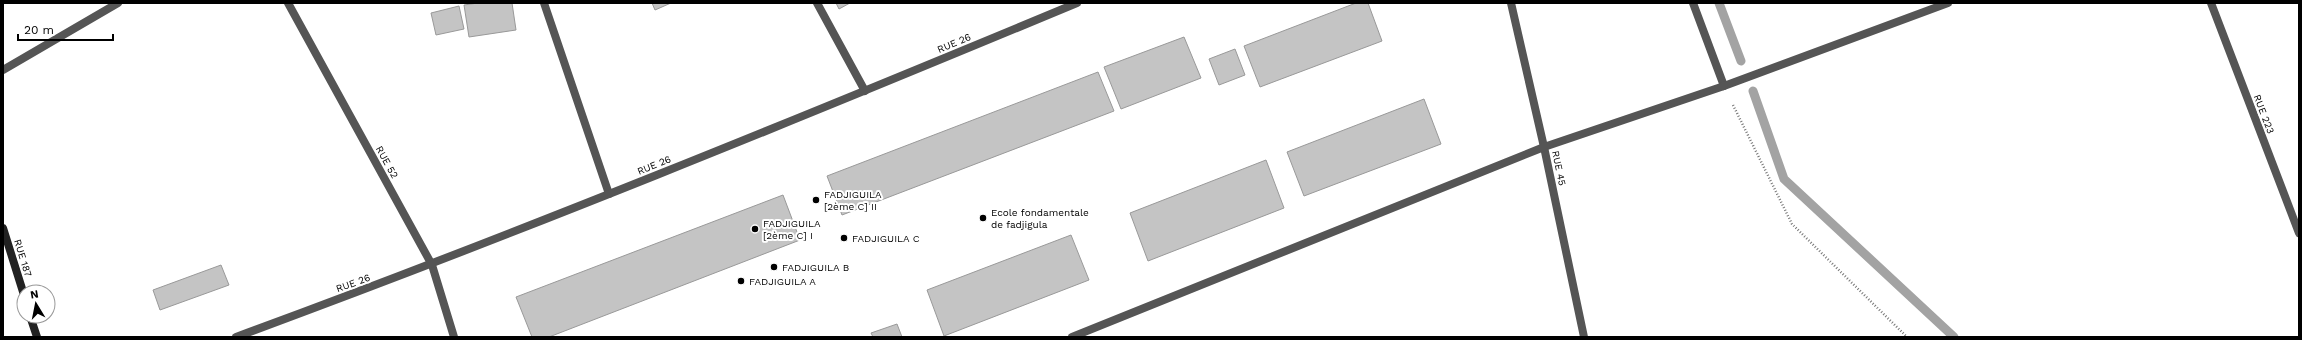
<svg xmlns="http://www.w3.org/2000/svg" width="2302" height="340" font-family="'Work Sans',sans-serif">
<rect width="100%" height="100%" fill="#fff"/>
<g fill="none" stroke-linecap="round" stroke-linejoin="round">
<g stroke="#a3a3a3" stroke-width="9">
<path d="M 1719,3 L 1741,61"/>
<path d="M 1753,91 L 1784,179 L 1954,337"/>
</g>
</g>
<g fill="#c4c4c4" stroke="#999">
<path d="M 478,3 L 512,3 L 516,30 L 469,37 L 464,5 Z"/>
<path d="M 652,3 L 671,3 L 655,10 Z"/>
<path d="M 836,3 L 850,3 L 839,9 Z"/>
<path d="M 1356,3 L 1368,3 L 1382,41 L 1260,87 L 1244,46 Z"/>
<path d="M 459,6 L 464,29 L 436,35 L 431,13 Z"/>
<path d="M 1184,37 L 1201,78 L 1121,109 L 1104,67 Z"/>
<path d="M 1235,49 L 1245,75 L 1219,85 L 1209,59 Z"/>
<path d="M 1098,72 L 1114,111 L 842,215 L 827,176 Z"/>
<path d="M 1424,99 L 1441,144 L 1304,196 L 1287,152 Z"/>
<path d="M 1266,160 L 1284,208 L 1148,261 L 1130,213 Z"/>
<path d="M 783,195 L 800,240 L 549,337 L 532,337 L 516,297 Z"/>
<path d="M 1071,235 L 1089,280 L 944,336 L 927,290 Z"/>
<path d="M 221,265 L 229,285 L 160,310 L 153,290 Z"/>
<path d="M 897,324 L 902,337 L 873,337 L 871,333 Z"/>
</g>
<g fill="none" stroke-linecap="round" stroke-linejoin="round">
<path stroke="#777" stroke-width="2.5" stroke-dasharray="1 2" stroke-linecap="butt" d="M 1733,105 L 1792,224 L 1907,337"/>
<g stroke="#555" stroke-width="8">
<path d="M 288,3 L 432,265 L 454,337"/>
<path d="M 544,3 L 609,194"/>
<path d="M 817,3 L 865,91"/>
<path d="M 1511,3 L 1544,147 L 1584,337"/>
<path d="M 1693,3 L 1724,86"/>
<path d="M 2211,3 L 2299,233"/>
<path d="M 3,70 L 118,3"/>
<path d="M 236,337 C 519,233 798,119 1077,3"/>
<path d="M 1072,337 L 1544,147 L 1724,86 L 1948,3"/>
</g>
<g stroke="#222" stroke-width="8">
<path d="M 3,228 L 24,295"/>
<path d="M 30,316 L 37,337"/>
</g>
</g>
<g fill="#000" stroke="#fff" stroke-width="1.5">
<circle cx="816" cy="200" r="4"/>
<circle cx="983" cy="218" r="4"/>
<circle cx="755" cy="229" r="4"/>
<circle cx="844" cy="238" r="4"/>
<circle cx="774" cy="267" r="4"/>
<circle cx="741" cy="281" r="4"/>
</g>
<g text-anchor="middle" dominant-baseline="central" stroke-width="4" stroke-linejoin="round" paint-order="stroke">
<g font-size="10" fill="#000" stroke="#fff">
<text transform="translate(954 43) rotate(-23)">RUE 26</text>
<text transform="translate(2264 114) rotate(69)">RUE 223</text>
<text transform="translate(387 162) rotate(61)">RUE 52</text>
<text transform="translate(654 165) rotate(-22)">RUE 26</text>
<text transform="translate(1559 168) rotate(78)">RUE 45</text>
<text transform="translate(23 258) rotate(73)">RUE 187</text>
<text transform="translate(353 283) rotate(-20)">RUE 26</text>
</g>
<g font-size="10" fill="#000" stroke="#fff" text-anchor="start">
<text x="824" y="194">FADJIGUILA<tspan x="824" dy="12">[2ème C] II</tspan></text>
<text x="991" y="212">Ecole fondamentale<tspan x="991" dy="12">de fadjigula</tspan></text>
<text x="763" y="223">FADJIGUILA<tspan x="763" dy="12">[2ème C] I</tspan></text>
<text x="852" y="238">FADJIGUILA C</text>
<text x="782" y="267">FADJIGUILA B</text>
<text x="749" y="281">FADJIGUILA A</text>
</g>
</g>
<rect width="2302" height="340" fill="none" stroke="#000000" stroke-width="8"/>
<g transform="translate(36 304) rotate(350)"><circle r="19" fill="#ffffff" stroke="#999999"/>
<path d="M0-3L7 15L0 10L-7 15Z" fill="#000000"/>
<text y="-6" font-size="11" font-weight="bold" text-anchor="middle" fill="#000000">N</text>
</g>
<path d="M18 34v6h95v-6" fill="none" stroke="#000000" stroke-width="2"/>
<text x="24" y="34" font-size="12" fill="#000000" stroke="#ffffff" stroke-width="3" paint-order="stroke">20 m</text>
</svg>
